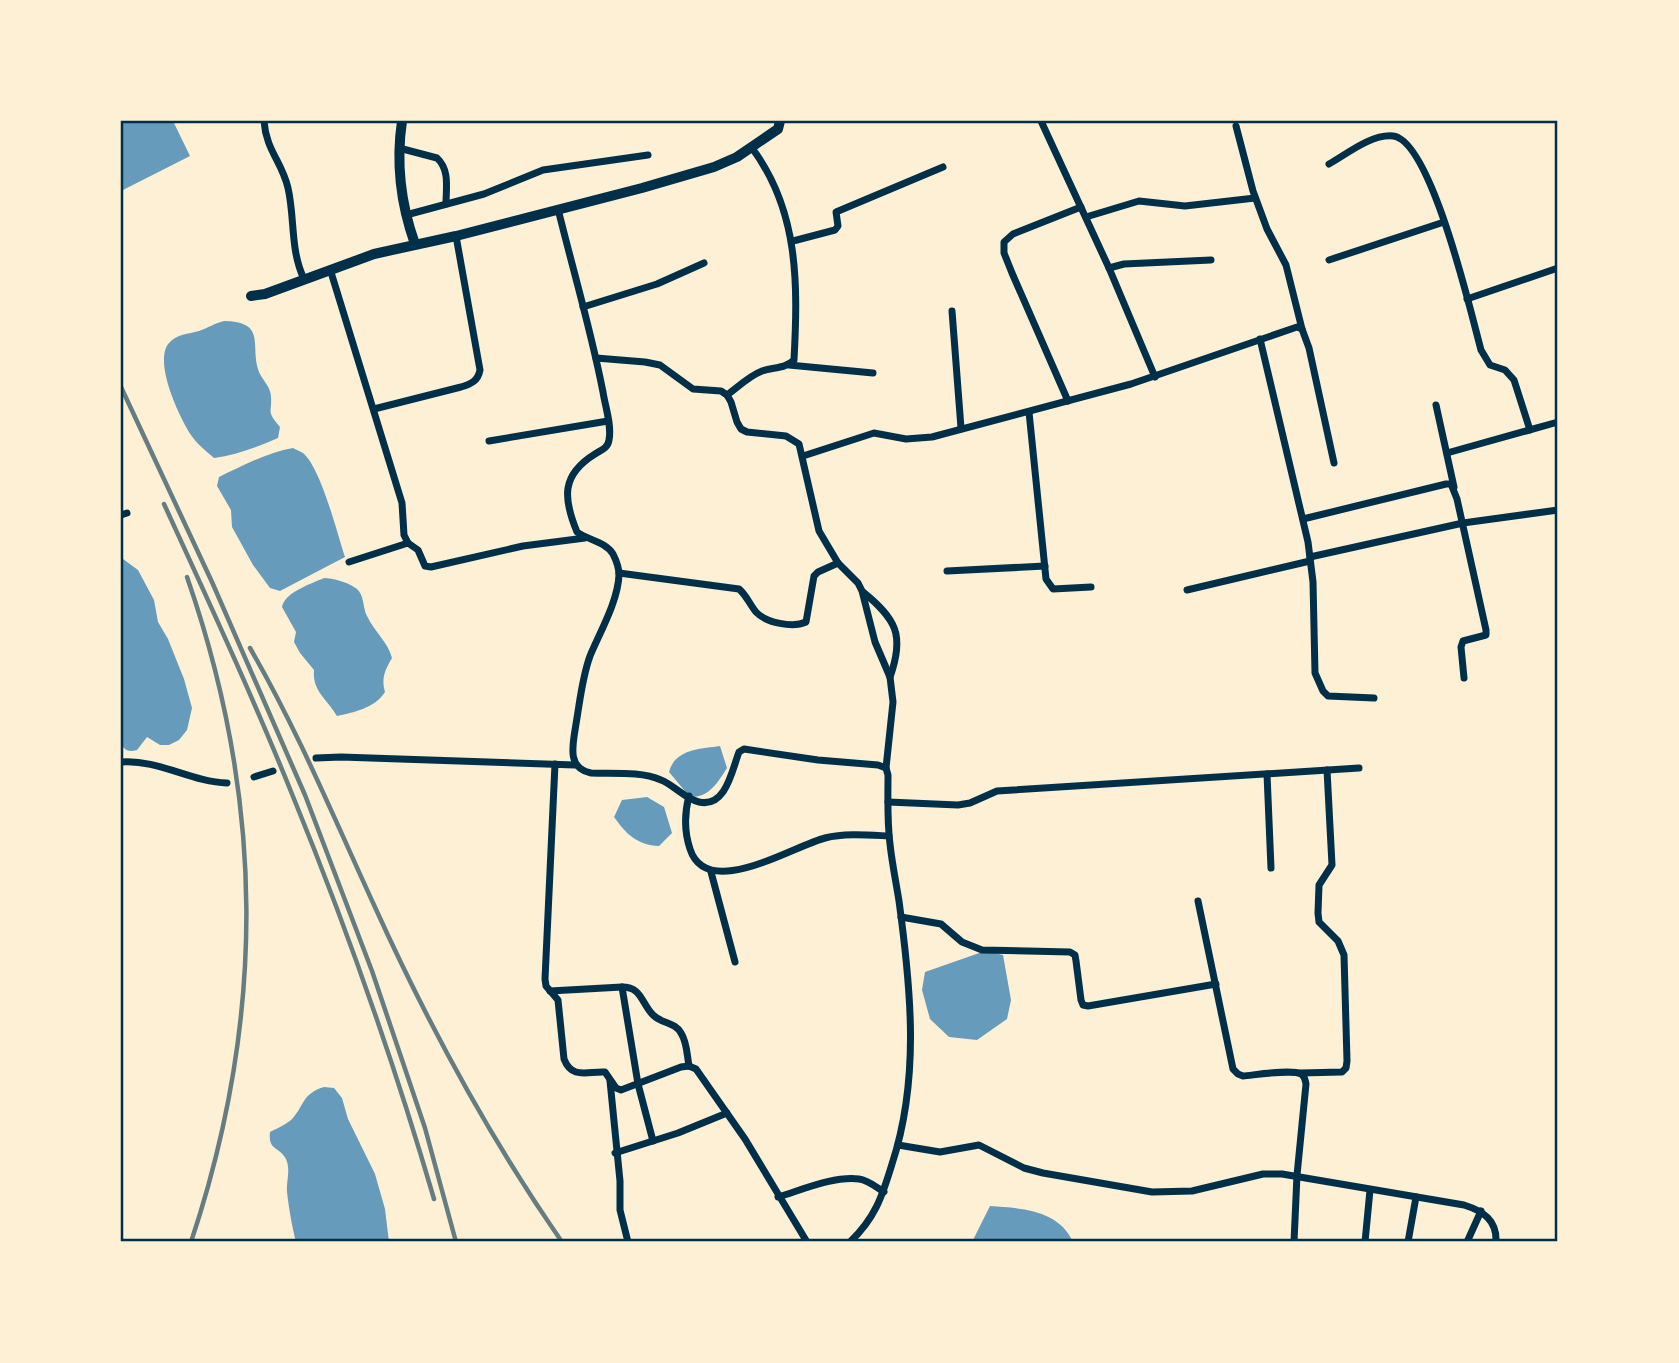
<svg xmlns="http://www.w3.org/2000/svg" width="1679" height="1363" font-family="'Space Grotesk',sans-serif">
<rect width="100%" height="100%" fill="#fdf0d5"/>
<g fill="#669bbc">
<path d="M 121,121 L 173,121 L 190,156 L 121,191 Z"/>
<path d="M 224,321 C 268,322 249,346 259,372 C 263,381 271,387 271,397 C 272,414 266,410 280,427 L 278,438 C 258,447 236,455 214,458 C 206,451 197,444 191,435 C 179,417 153,361 169,343 C 177,334 188,334 199,331 C 208,328 215,323 224,321 Z"/>
<path d="M 293,448 C 296,450 300,451 303,453 C 321,468 337,533 345,557 L 280,591 L 270,588 L 253,565 L 232,527 L 231,510 L 217,486 L 219,477 C 242,466 268,452 293,448 Z"/>
<path d="M 121,553 L 123,559 L 138,570 L 154,600 L 158,622 L 168,639 L 184,679 L 192,708 L 187,730 L 179,740 L 169,745 L 160,745 L 147,737 L 137,750 C 129,752 125,751 121,744 Z"/>
<path d="M 324,578 C 332,578 347,582 354,587 C 365,593 362,606 367,616 C 374,631 388,642 392,658 C 385,670 381,678 385,692 C 375,708 355,712 337,716 C 327,699 312,691 314,670 L 300,653 L 294,642 L 296,632 L 282,607 C 285,592 311,584 324,578 Z"/>
<path d="M 720,746 L 727,768 C 718,782 709,798 690,797 L 669,772 C 675,749 700,749 720,746 Z"/>
<path d="M 647,797 L 664,807 L 672,833 L 659,846 C 637,845 626,834 614,817 L 622,800 Z"/>
<path d="M 985,951 L 1003,955 L 1011,1000 L 1007,1019 L 977,1040 L 949,1037 L 930,1019 L 922,990 L 925,972 Z"/>
<path d="M 324,1087 L 334,1088 L 342,1098 L 348,1119 L 375,1174 L 385,1209 L 389,1242 L 296,1242 C 292,1227 289,1209 287,1192 C 286,1181 291,1170 286,1159 C 279,1146 268,1151 270,1132 C 276,1129 285,1125 291,1120 C 305,1106 301,1094 324,1087 Z"/>
<path d="M 990,1206 C 1021,1208 1059,1210 1073,1242 L 972,1242 Z"/>
</g>
<g fill="none" stroke-linecap="round" stroke-linejoin="round">
<g stroke="#003049" stroke-width="7">
<path d="M 264,121 C 266,150 282,162 288,188 C 295,218 290,250 304,279"/>
<path d="M 1041,121 L 1109,268 L 1155,377"/>
<path d="M 1236,126 L 1253,191 L 1267,229 L 1286,265 L 1302,329"/>
<path d="M 399,148 L 437,158 C 450,170 446,188 446,204"/>
<path d="M 1329,164 C 1347,154 1371,134 1393,136 C 1431,140 1471,313 1481,350 L 1490,365 L 1505,370 L 1514,380 L 1530,430"/>
<path d="M 558,209 C 573,270 591,330 603,392 C 605,406 612,425 609,440 C 608,448 601,450 595,454 C 561,475 563,498 577,532 C 588,540 606,542 613,554 C 616,560 619,568 619,575 C 618,601 600,632 590,656 C 582,678 580,701 576,724 C 573,744 566,768 591,773 C 613,774 640,771 661,780 C 674,785 685,799 699,802 C 726,808 732,770 739,752 L 744,749 L 818,760 L 878,765 L 886,768 L 888,775 C 888,798 887,821 890,844 C 892,863 896,882 899,901 C 911,989 920,1079 892,1164 C 882,1197 875,1218 850,1242"/>
<path d="M 406,215 L 484,194 L 543,170 L 648,155"/>
<path d="M 1086,217 L 1139,201 L 1185,206 L 1255,198"/>
<path d="M 793,241 L 835,230 L 838,226 L 836,212 L 943,167"/>
<path d="M 1329,260 L 1444,222"/>
<path d="M 1109,268 L 1124,264 L 1211,260"/>
<path d="M 330,269 L 402,503 L 404,535 L 408,543"/>
<path d="M 1467,299 L 1558,268"/>
<path d="M 583,307 L 657,284 L 704,263"/>
<path d="M 952,311 L 961,428"/>
<path d="M 1260,339 L 1308,542 L 1313,582 L 1315,673 L 1323,691 L 1328,696 L 1374,698"/>
<path d="M 596,358 L 645,362 L 660,365 L 693,389 L 721,391 L 727,395 L 731,402 L 737,422 L 741,429 L 747,432 L 786,436 L 799,444 L 819,531 L 838,563 L 858,583 L 862,591 L 875,642 L 890,677 L 893,702 L 886,768"/>
<path d="M 789,365 L 873,373"/>
<path d="M 727,395 C 738,387 749,376 762,371 C 773,367 785,369 794,360 C 798,284 799,211 752,148"/>
<path d="M 1068,401 L 1012,273 L 1004,253 L 1004,242 L 1013,234 L 1081,207"/>
<path d="M 1436,405 L 1454,487"/>
<path d="M 374,409 L 461,387 C 471,384 478,381 480,370 L 456,236"/>
<path d="M 1029,412 L 1046,579 L 1053,589 L 1091,587"/>
<path d="M 489,441 L 608,421"/>
<path d="M 1447,453 L 1558,422"/>
<path d="M 803,456 L 874,433 L 906,439 L 932,437 L 1131,384 L 1297,327 L 1302,329 L 1309,348 L 1334,463"/>
<path d="M 121,515 L 127,513"/>
<path d="M 1303,519 L 1446,484 L 1451,484 L 1457,499 L 1486,630 L 1486,635 L 1463,641 L 1461,647 L 1464,678"/>
<path d="M 1310,557 L 1463,523 L 1558,510"/>
<path d="M 349,562 L 408,543 L 418,550 L 425,566 L 431,567 L 523,546 L 585,538"/>
<path d="M 947,571 L 1045,566"/>
<path d="M 619,573 L 739,589 C 747,596 750,605 756,612 C 766,623 793,628 806,622 L 814,576 L 818,572 L 838,563"/>
<path d="M 1187,590 L 1310,561"/>
<path d="M 863,592 C 896,619 905,635 890,677"/>
<path d="M 316,758 L 341,757 L 575,765"/>
<path d="M 121,762 C 158,759 191,782 227,783"/>
<path d="M 555,764 L 545,979 L 546,986 L 558,1000 L 564,1059 C 572,1080 588,1071 605,1072 L 616,1088 L 621,1090 L 681,1067 L 689,1066 L 696,1069 L 745,1139 L 807,1242"/>
<path d="M 1267,774 L 1271,868"/>
<path d="M 254,777 L 273,771"/>
<path d="M 689,796 C 684,815 684,831 690,849 C 707,901 791,847 825,838 C 845,833 868,835 889,836"/>
<path d="M 888,802 L 958,805 L 970,803 L 997,791 L 1359,768"/>
<path d="M 711,872 L 735,962"/>
<path d="M 1198,901 L 1233,1069 L 1238,1074 L 1243,1076 C 1255,1075 1292,1069 1301,1074 C 1305,1076 1305,1080 1306,1084 L 1297,1175 L 1294,1242"/>
<path d="M 901,917 L 941,924 L 962,942 L 982,950 L 1070,952 L 1075,955 L 1076,961 L 1081,1000 L 1083,1005 L 1088,1006 L 1216,984"/>
<path d="M 622,987 L 638,1084 L 653,1141"/>
<path d="M 550,991 L 622,987 C 642,987 641,1003 653,1015 C 662,1024 675,1022 681,1033 C 687,1042 687,1055 689,1066"/>
<path d="M 1300,1073 L 1342,1072 L 1346,1068 L 1347,1061 L 1344,955 L 1338,941 L 1319,922 L 1318,913 L 1319,885 L 1332,865 L 1327,770"/>
<path d="M 610,1081 L 620,1181 L 620,1210 L 628,1242"/>
<path d="M 898,1145 L 940,1152 L 979,1145 L 1024,1168 L 1043,1173 L 1152,1192 L 1192,1191 L 1263,1174 L 1282,1174 L 1464,1205 C 1483,1211 1497,1220 1496,1242"/>
<path d="M 615,1153 L 678,1133 L 727,1113"/>
<path d="M 778,1197 C 802,1190 833,1176 859,1179 C 868,1180 876,1187 884,1192"/>
<path d="M 1365,1242 L 1370,1190"/>
<path d="M 1408,1242 L 1416,1197"/>
<path d="M 1467,1242 L 1481,1211"/>
</g>
<g stroke="#003049" stroke-width="10">
<path d="M 402,121 C 396,162 401,205 415,244"/>
<path d="M 251,296 L 265,294 L 374,254 L 456,236 L 642,188 L 714,167 L 737,157 L 778,129 L 780,121"/>
</g>
<g stroke="#657d81" stroke-width="4.5">
<path d="M 121,387 L 212,582 L 305,795 L 372,971 L 425,1128 L 456,1242"/>
<path d="M 164,504 C 208,600 253,697 292,794 C 346,926 394,1062 434,1199"/>
<path d="M 187,577 C 265,801 266,1017 191,1242"/>
<path d="M 250,648 C 298,731 334,818 374,905 C 427,1022 489,1137 562,1242"/>
</g>
</g>
<rect width="1679" height="1363" fill="none" stroke="#fdf0d5" stroke-width="245"/>
<rect x="122" y="122" width="1434" height="1118" fill="none" stroke="#003049" stroke-width="2.5"/>
</svg>
